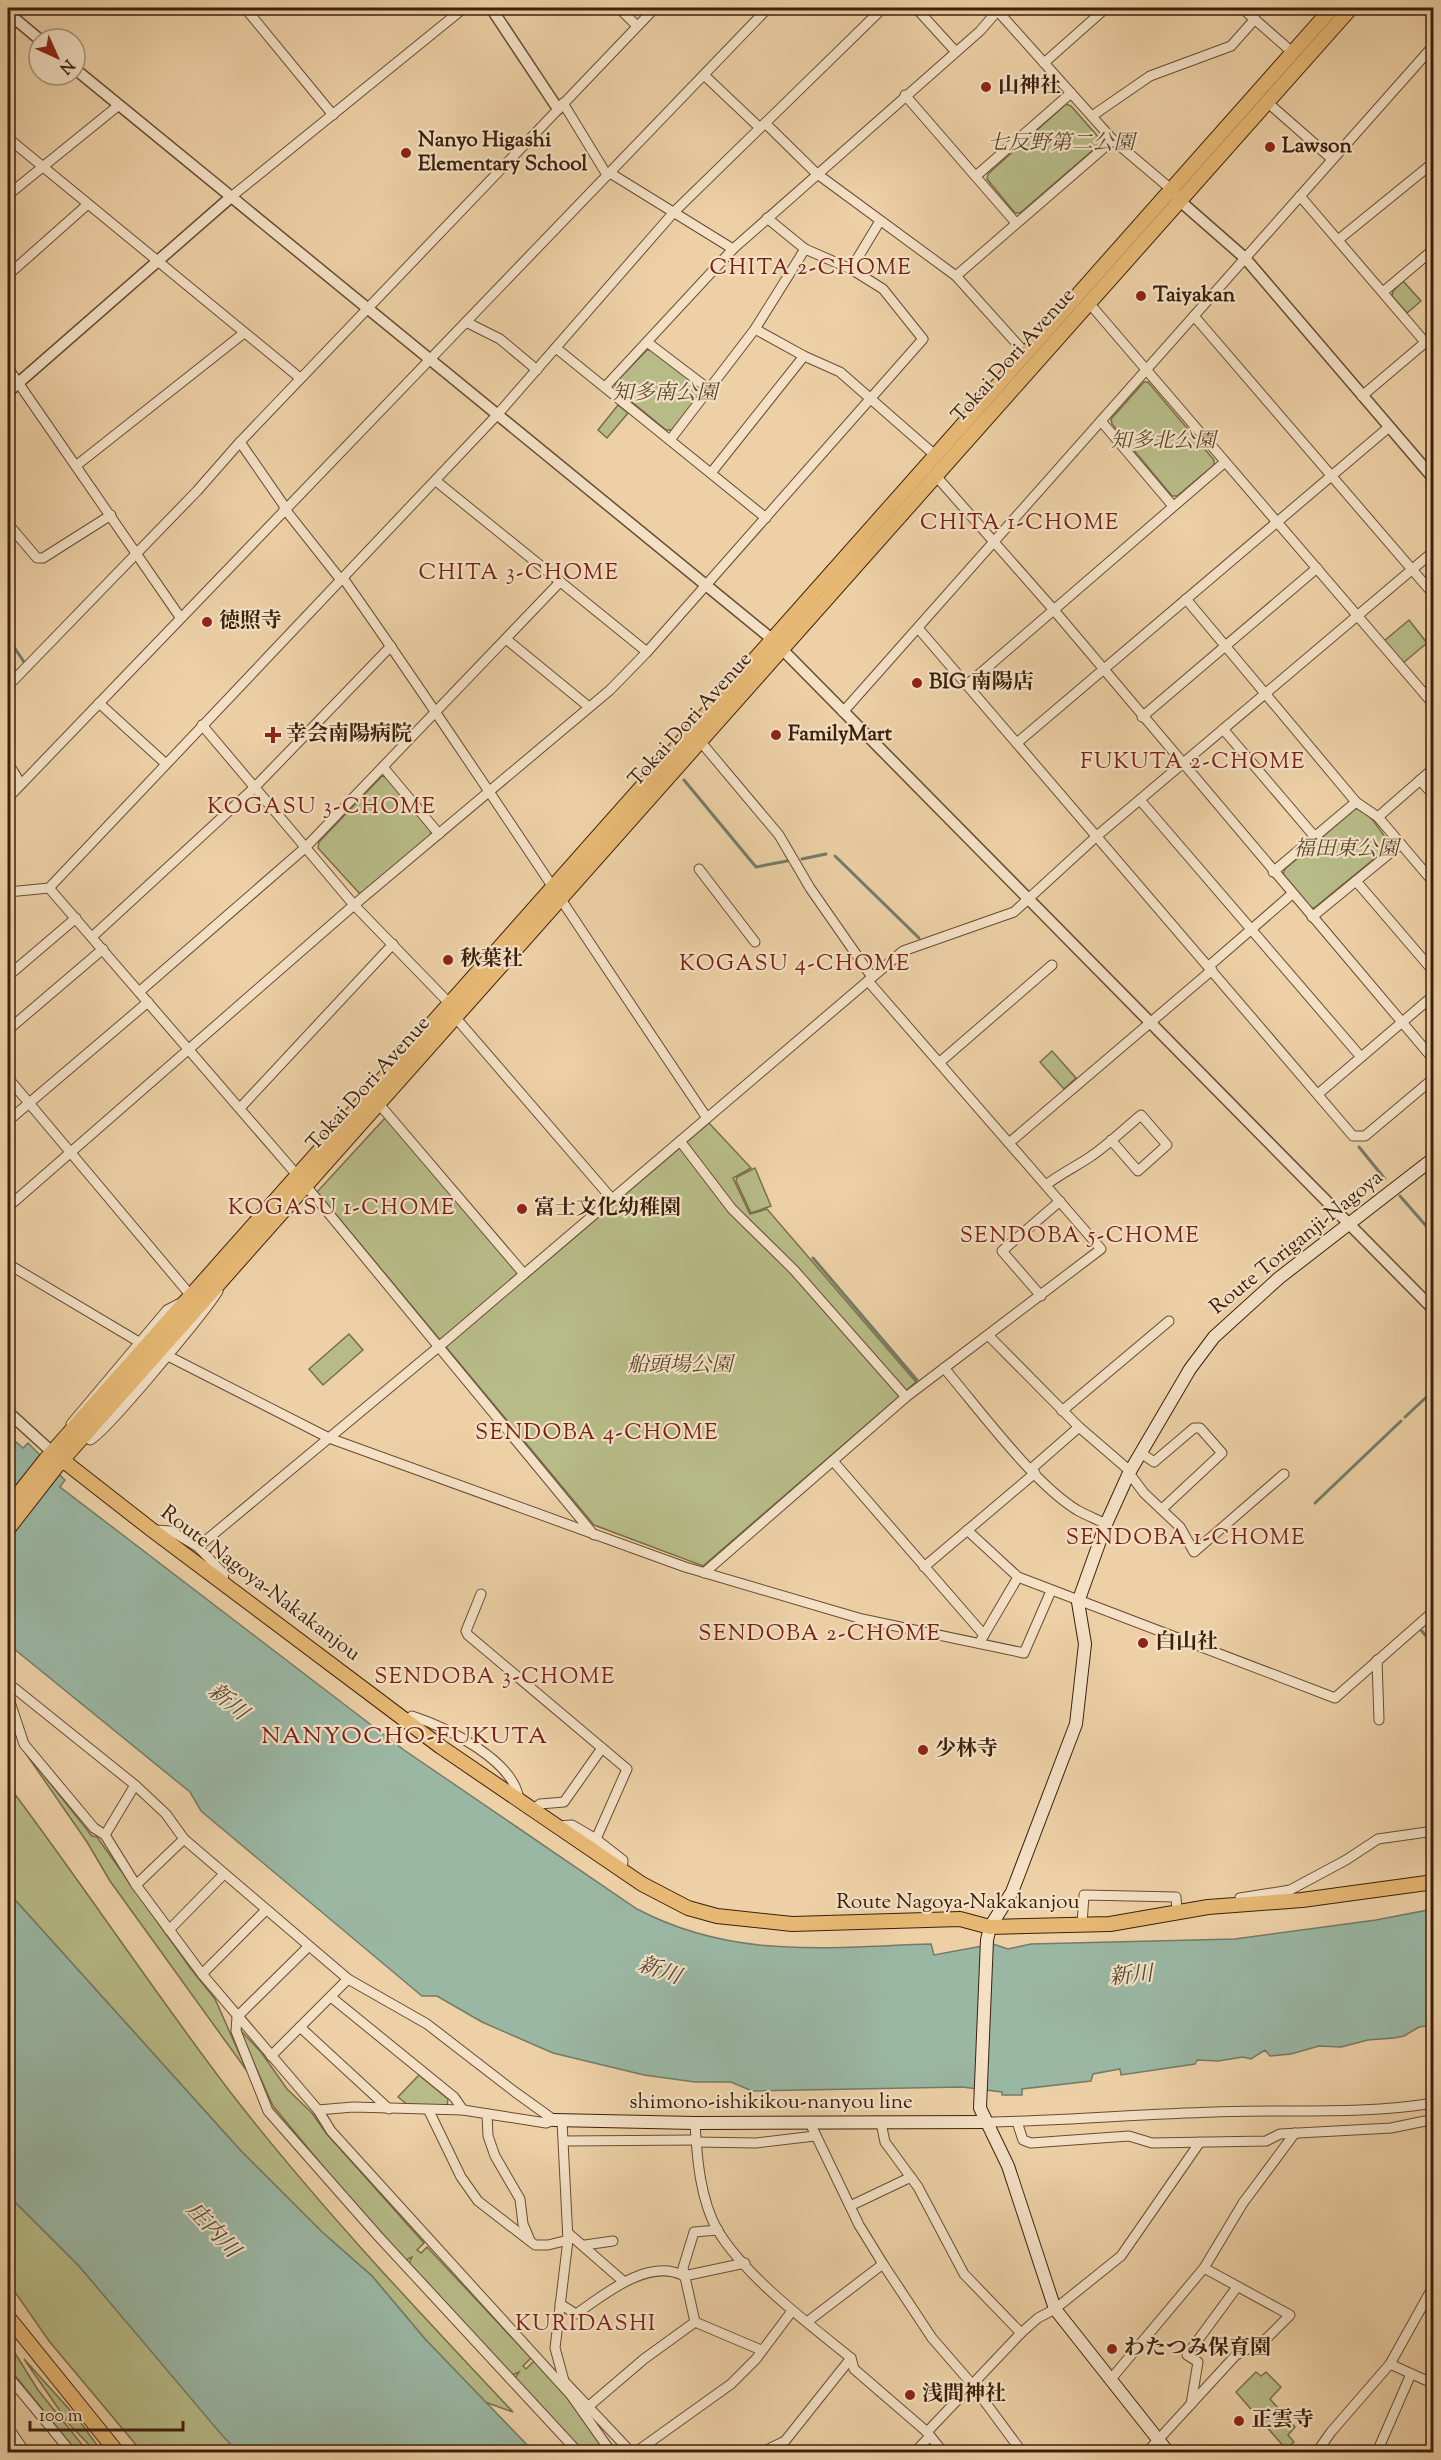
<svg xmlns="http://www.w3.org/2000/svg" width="1441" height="2460" font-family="'Sorts Mill Goudy','Noto Serif JP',serif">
<rect width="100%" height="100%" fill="#edd0a6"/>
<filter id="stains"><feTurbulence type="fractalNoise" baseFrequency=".00333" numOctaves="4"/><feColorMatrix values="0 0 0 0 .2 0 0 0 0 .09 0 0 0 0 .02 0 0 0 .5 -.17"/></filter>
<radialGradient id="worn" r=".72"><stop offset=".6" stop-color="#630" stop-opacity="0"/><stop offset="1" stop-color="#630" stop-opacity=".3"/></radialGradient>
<g fill="#b7bb87" stroke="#7a6e4a" stroke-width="1.5">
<path d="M 1066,104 L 1071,106 L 1101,140 L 1100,144 L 1020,213 L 1015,213 L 987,179 L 988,174 Z"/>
<path d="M 1403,281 L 1421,301 L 1407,313 L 1392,296 L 1393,291 Z"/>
<path d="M 647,350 L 652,350 L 701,387 L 702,392 L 672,430 L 666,430 L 615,388 L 615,383 Z"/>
<path d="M 1144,382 L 1148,382 L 1214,460 L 1214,465 L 1177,496 L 1172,496 L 1112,424 L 1111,419 Z"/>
<path d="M 618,405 L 628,413 L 607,438 L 598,430 Z"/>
<path d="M 1409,620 L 1427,643 L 1403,663 L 1384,641 Z"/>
<path d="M 382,776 L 387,777 L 431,830 L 431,835 L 360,894 L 318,848 L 319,842 Z"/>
<path d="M 1355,809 L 1360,809 L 1372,819 L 1391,845 L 1314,908 L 1311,908 L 1283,874 L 1285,869 Z"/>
<path d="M 1052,1051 L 1076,1078 L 1064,1089 L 1040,1062 Z"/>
<path d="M 386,1117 L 518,1272 L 528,1277 L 709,1123 L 751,1168 L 733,1178 L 750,1214 L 767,1209 L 916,1382 L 703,1566 L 594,1525 L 317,1192 Z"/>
<path d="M 755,1168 L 771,1206 L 751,1213 L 736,1181 L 737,1177 Z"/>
<path d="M 349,1334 L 363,1350 L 323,1385 L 309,1369 Z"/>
<path d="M 22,1748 L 92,1836 L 97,1837 L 191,1969 L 215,1999 L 247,2071 L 110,1881 L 87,1842 Z"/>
<path d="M 8,1785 C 84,1886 154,1992 231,2093 C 318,2205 416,2309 513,2412 L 485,2402 L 425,2339 L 372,2276 L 322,2232 L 241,2151 L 8,1892 Z"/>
<path d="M 241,2031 L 261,2052 L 287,2089 L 312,2113 L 326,2133 L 424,2243 L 417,2250 L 421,2253 L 427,2247 L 531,2358 L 523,2366 L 526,2369 L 534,2361 L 567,2396 L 608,2452 L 584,2452 L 515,2378 L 519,2372 L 512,2375 L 409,2263 L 412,2257 L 406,2260 L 346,2194 L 273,2106 L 240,2032 Z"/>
<path d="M 419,2075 L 448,2099 L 447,2106 L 408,2105 L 398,2097 Z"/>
<path d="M 8,2195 L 79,2266 L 238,2452 L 142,2452 L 49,2341 L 8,2282 Z"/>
<path d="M 8,2342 L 38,2390 L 88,2452 L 77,2452 L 8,2367 Z"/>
<path d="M 24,2359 L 78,2419 L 102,2452 L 96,2452 L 69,2424 Z"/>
<path d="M 1256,2372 L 1261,2376 L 1266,2372 L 1281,2387 L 1270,2399 L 1295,2427 L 1288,2435 L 1294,2442 L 1286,2449 L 1236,2392 Z"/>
</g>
<g fill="#9ab7a4" stroke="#747b67" stroke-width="1.5">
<path d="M 8,1435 L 23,1448 L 28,1443 L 65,1480 L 60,1487 L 404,1750 L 637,1909 C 734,1960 827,1947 931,1944 L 934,1955 L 993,1944 L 1008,1949 L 1031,1944 L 1235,1939 L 1376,1920 L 1433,1909 L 1433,2025 L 1419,2027 L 1404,2036 L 1394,2038 L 1368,2040 L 1341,2047 L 1319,2046 L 1291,2054 L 1270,2056 L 1265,2050 L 1251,2059 L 1243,2057 L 1218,2061 L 1197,2060 L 1195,2064 L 1121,2075 L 1120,2069 L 1093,2074 L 1091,2081 L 1022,2089 L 1022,2095 L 1002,2095 L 1002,2092 L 962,2087 L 752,2091 L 731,2082 L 695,2082 L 644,2075 L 553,2053 L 482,2022 L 437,1996 L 422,1996 L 201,1811 L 190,1792 L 8,1644 Z"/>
<path d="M 8,1892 L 241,2151 L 322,2232 L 372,2276 L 425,2339 L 534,2452 L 238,2452 L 221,2434 L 79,2266 L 8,2195 Z"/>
</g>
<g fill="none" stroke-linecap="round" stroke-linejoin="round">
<g stroke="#747b67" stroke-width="3">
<path d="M 8,638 L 24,662"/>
<path d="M 684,780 L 756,867 L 787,861"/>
<path d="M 835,856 L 919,938"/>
<path d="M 802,859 L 826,854"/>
<path d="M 1359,1147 L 1385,1179"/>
<path d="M 1400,1196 L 1434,1235"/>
<path d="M 813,1258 L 917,1380"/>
<path d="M 1405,1417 L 1434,1390"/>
<path d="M 1315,1503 L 1401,1421"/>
<path d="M 1420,1629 L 1434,1645"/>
</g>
<defs>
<g id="minor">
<path d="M 245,8 L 333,115"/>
<path d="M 619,8 L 637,26"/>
<path d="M 916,8 L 956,52"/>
<path d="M 995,8 L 1113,140 L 1172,190"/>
<path d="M 1242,8 L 1292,52"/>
<path d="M 1431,8 L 1434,10"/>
<path d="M 1044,63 L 1106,8"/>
<path d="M 704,75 L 760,128"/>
<path d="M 905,95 L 1016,223"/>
<path d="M 1267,102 L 1332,159"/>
<path d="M 563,103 L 607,175"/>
<path d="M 1092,116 L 1150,76 L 1231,46 L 1255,19"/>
<path d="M 765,123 L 816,173 L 956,276 L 1027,355"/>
<path d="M 8,138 L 300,378"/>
<path d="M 610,173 L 733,249"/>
<path d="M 977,175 L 1071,93"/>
<path d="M 8,195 L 119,105"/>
<path d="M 1300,196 L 1425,342"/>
<path d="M 231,197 L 464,8"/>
<path d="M 767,218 L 805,249"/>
<path d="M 1338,240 L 1434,162"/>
<path d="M 851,269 L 880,221"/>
<path d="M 8,275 L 88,204"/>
<path d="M 956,276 L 1113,140"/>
<path d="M 1383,292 L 1434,249"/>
<path d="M 1089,303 L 1434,705"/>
<path d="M 1194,316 L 1434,595"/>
<path d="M 466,322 L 500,339 L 537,370"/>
<path d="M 755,329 L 804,356 L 840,372 L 936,456"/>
<path d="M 647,342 L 710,390"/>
<path d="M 556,348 L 766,518"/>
<path d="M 8,368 L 180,617"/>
<path d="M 605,387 L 733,249 L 980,31 L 1000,8"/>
<path d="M 1362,396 L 1434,335"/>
<path d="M 1101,421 L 1173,506"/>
<path d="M 240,442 L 285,507"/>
<path d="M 77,465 L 244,333"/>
<path d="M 711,473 L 804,356"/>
<path d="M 936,476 L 1053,609 L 1434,1060"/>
<path d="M 436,481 L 647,652"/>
<path d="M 284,508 L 341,580"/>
<path d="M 8,526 L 9,525 L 37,558 L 43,558 L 111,515"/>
<path d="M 343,578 C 468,755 585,938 707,1118"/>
<path d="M 1186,599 L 1356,802 L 1378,817 L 1434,883"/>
<path d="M 918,628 L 1353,1136 L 1365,1136 L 1434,1078"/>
<path d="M 506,639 L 589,707"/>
<path d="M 968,684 L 1225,462"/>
<path d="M 8,686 L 197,491 L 240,442 L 655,8"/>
<path d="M 99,703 L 166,764"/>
<path d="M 843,712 L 1434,45"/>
<path d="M 1142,717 L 1317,568"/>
<path d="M 202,725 L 354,905 L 450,1004"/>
<path d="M 1223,729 L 1315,837"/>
<path d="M 700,741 L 779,835 L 810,888 L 872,977"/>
<path d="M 1018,742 L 1389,427"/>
<path d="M 8,763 L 21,784"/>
<path d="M 383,767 L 439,834"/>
<path d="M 1420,780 L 1434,796"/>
<path d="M 8,798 L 768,8"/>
<path d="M 1140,800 L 1361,1057"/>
<path d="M 1378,817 L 1434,768"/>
<path d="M 699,869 L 755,942"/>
<path d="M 1273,872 L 1356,802"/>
<path d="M 1356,881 L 1434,972"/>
<path d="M 49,888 L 297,1175 L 594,1535"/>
<path d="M 8,892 L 49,888 L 497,415 L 674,212 L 883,8"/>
<path d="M 1312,917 L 1401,844"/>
<path d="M 92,937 L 255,787 L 391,646"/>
<path d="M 1209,966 L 1292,894"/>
<path d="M 8,976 L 76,918"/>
<path d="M 139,992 L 306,847 L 560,582"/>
<path d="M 455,1017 L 612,1199"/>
<path d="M 8,1030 L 103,949"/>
<path d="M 940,1062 L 1052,965"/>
<path d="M 8,1078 L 192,1297 L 167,1310 L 71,1424"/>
<path d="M 1318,1094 L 1434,995"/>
<path d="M 379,1104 L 524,1274"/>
<path d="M 240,1108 L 393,944"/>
<path d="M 8,1121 L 148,1002"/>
<path d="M 680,1141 L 732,1209 L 794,1270 L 906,1397"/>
<path d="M 1009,1143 L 1212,970"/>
<path d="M 1046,1185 C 1060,1174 1075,1167 1090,1157 C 1108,1145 1124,1129 1141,1115 L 1167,1145 L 1138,1171 L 1111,1140"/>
<path d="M 8,1207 L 354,905 L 610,690 L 647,652 L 923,339 L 883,289 L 851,269 L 805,249 L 755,329 L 670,440"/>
<path d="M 8,1264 L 139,1342"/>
<path d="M 1041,1296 L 1002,1251 L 1060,1201"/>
<path d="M 989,1336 L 1079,1427 L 1130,1471"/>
<path d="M 168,1356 L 329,1438 L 685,1567 L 862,1619 L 1024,1653 L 1051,1591"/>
<path d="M 944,1368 C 979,1409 1033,1483 1077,1510 C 1086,1515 1096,1519 1106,1524"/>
<path d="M 1062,1411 L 1169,1321"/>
<path d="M 90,1440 C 102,1437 207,1310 218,1291"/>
<path d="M 1141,1453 L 1154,1462 L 1194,1428 L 1200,1428 L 1222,1453 L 1162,1509"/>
<path d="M 833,1461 L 984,1635"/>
<path d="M 1031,1469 L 1079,1427"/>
<path d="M 1129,1473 L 1144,1493 L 1180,1527 L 1194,1552 L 1284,1474"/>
<path d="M 154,1530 L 171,1531 L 198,1547 L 448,1339 L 903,951 L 1014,912 L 1098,835 L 1434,551"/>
<path d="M 967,1530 L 1018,1577 L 1335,1698 L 1434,1611"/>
<path d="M 198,1547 L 224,1574 L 222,1584"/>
<path d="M 924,1567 L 1035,1473"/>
<path d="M 704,1573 L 906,1397 L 1101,1249 L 868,981"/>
<path d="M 481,1594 L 466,1631 L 468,1635 L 627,1769 L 596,1839 L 623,1860 L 622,1871"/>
<path d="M 981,1640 L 1018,1577"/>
<path d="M 1377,1660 L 1379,1720"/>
<path d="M 8,1683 L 135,1785 L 166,1814 L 184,1839 L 348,1979 L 427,2024 L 515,2092 L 554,2120"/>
<path d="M 8,1696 L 24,1744 L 94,1828 L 105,1835"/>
<path d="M 407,1721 L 412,1716 C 446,1727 516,1761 519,1801"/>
<path d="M 135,1785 L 105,1835 L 136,1885 L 202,1974 L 318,2110 L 331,2131 L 569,2393"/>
<path d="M 533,1810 L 540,1804 L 564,1802 L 602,1748"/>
<path d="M 557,1826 L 572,1825 L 596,1839"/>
<path d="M 136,1885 L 184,1839"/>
<path d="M 1240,1904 L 1240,1898 L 1290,1890 L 1346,1860 L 1378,1839 L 1434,1831"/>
<path d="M 1082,1924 L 1084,1895 L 1176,1897 L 1177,1911"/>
<path d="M 169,1930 L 224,1874"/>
<path d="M 308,1947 L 237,2017 L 236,2031 L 268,2111 L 378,2236 L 578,2452"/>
<path d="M 202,1974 L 265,1911"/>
<path d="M 331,1997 L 454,2097 L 463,2110"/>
<path d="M 300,2027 L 389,2109"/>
<path d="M 271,2056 L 348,1979"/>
<path d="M 318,2110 L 353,2107 L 463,2110 L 546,2123 L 554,2120"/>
<path d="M 429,2111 L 461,2177 L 478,2201 L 535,2245 L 548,2245 L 568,2240"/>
<path d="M 487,2114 L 488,2136 L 495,2156 L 520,2199 L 523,2224 L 529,2238"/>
<path d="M 562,2121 L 568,2240 L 555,2348 L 564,2381 L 631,2452"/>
<path d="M 987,2122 C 1063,2121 1139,2114 1215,2112 C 1289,2109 1359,2115 1434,2103"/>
<path d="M 1017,2122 L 1023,2140 L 1031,2143 L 1129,2136 L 1152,2143 L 1266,2141 L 1280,2134 L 1391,2128 L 1425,2121 L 1434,2121"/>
<path d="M 695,2123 C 697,2158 700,2200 718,2231 C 746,2277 809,2324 851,2358 L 854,2369 L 927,2432 L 943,2452"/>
<path d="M 810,2123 L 859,2225 L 883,2264 L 932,2338 L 971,2383 L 1022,2452"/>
<path d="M 881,2123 L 885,2142 L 918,2187 L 964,2274 L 1021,2333"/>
<path d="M 565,2141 L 696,2140"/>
<path d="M 696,2142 L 756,2143 L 815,2136"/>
<path d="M 850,2206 L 911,2177"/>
<path d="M 718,2230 L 694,2232 L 683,2268 L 695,2322 L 761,2350"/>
<path d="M 568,2233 L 623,2281"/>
<path d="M 585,2245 L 613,2241"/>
<path d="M 560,2304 L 576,2314 C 604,2295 648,2257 684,2276 L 745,2263"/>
<path d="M 807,2322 L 883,2264"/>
<path d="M 1390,2364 L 1434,2384"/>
<path d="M 8,2376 L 71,2452"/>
<path d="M 1111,2379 L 1204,2268 L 1243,2203 L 1295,2133"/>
<path d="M 568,2391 L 611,2452"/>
<path d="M 1191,2404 L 1198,2362 L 1187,2355 L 1237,2287"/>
<path d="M 589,2406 L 644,2359 L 695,2322"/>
<path d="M 8,2427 L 25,2452"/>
<path d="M 927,2432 L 1021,2333 L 1038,2318 L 1055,2309 L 1121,2256 L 1200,2142"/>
<path d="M 636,2452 L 731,2384 L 756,2359 L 792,2311"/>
<path d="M 762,2452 L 785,2441 L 851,2358"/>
<path d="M 915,2452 L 930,2436"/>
<path d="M 1147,2452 L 1236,2355 L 1265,2340 L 1290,2315 L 1204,2268"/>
<path d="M 1317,2452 L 1331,2432 L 1390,2364 L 1434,2285"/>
<path d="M 1377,2452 L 1411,2374"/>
</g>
<g id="tertiary">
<path d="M 491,8 L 558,109"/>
<path d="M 8,13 L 39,39"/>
<path d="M 75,69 L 773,640 L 1434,1310"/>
<path d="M 1172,190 L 1180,201 L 1245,258 L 1434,479"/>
<path d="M 8,392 L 231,197"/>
<path d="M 8,1412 L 52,1452"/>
</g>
<g id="secondary">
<path d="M 554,2120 L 695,2123 L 987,2122"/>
<path d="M 1168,2452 L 1055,2309 L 1008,2166 L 980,2108 L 987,1940 L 990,1927 L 1012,1892 L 1076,1724 L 1085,1644 L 1078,1602 L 1106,1524 L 1129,1473 L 1190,1369 L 1214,1337 L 1279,1278 L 1434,1158"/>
</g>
<g id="primary">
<path d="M 56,1455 L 152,1530 L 441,1747 L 642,1884 L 688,1908 L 717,1916 L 792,1924 L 960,1919 L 990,1927 L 1110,1924 L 1208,1907 L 1302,1900 L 1434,1882"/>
<path d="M 8,1507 L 46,1459 L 1332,8"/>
<path d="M 8,1529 L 57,1466 L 1351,8"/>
<path d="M 8,2317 L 117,2452"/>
</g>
</defs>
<use href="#minor" stroke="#684c32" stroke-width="11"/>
<use href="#tertiary" stroke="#684c32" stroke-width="13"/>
<use href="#secondary" stroke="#3c200c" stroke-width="14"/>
<use href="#primary" stroke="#3c200c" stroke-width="16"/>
<use href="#minor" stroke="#f3e0c5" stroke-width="9"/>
<use href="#tertiary" stroke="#f3e0c5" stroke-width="10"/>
<use href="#secondary" stroke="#f3e0c5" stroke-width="12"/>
<use href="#primary" stroke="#e6b873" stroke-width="14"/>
</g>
<g fill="#8f2418" stroke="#f3e0c5" stroke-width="2">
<circle cx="986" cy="87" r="6"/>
<circle cx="1270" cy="147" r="6"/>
<circle cx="406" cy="153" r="6"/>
<circle cx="1141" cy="296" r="6"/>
<circle cx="207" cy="622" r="6"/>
<circle cx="917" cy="683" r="6"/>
<path d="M270 726h6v6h6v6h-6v6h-6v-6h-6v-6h6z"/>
<circle cx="776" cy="735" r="6"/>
<circle cx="448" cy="960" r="6"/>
<circle cx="522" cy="1209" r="6"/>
<circle cx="1143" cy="1643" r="6"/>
<circle cx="923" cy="1750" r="6"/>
<circle cx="1112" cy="2349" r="6"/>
<circle cx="910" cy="2395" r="6"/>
<circle cx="1239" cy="2421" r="6"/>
</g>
<g text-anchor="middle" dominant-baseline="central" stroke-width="4.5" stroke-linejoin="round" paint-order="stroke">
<g font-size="21" font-weight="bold" fill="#3c200c" stroke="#f3e0c5" text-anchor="start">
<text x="998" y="87">山神社</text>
<text x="418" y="141">Nanyo Higashi<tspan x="418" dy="24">Elementary School</tspan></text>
<text x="1282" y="147">Lawson</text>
<text x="1153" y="296">Taiyakan</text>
<text x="219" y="622">徳照寺</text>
<text x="929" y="683">BIG 南陽店</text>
<text x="286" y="735">幸会南陽病院</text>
<text x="788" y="735">FamilyMart</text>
<text x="460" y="960">秋葉社</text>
<text x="534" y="1209">富士文化幼稚園</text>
<text x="1155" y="1643">白山社</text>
<text x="935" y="1750">少林寺</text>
<text x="1124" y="2349">わたつみ保育園</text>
<text x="922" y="2395">浅間神社</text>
<text x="1251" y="2421">正雲寺</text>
</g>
<g font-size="21" font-style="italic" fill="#5b472b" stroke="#f3e0c5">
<text x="1061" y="144">七反野第二公園</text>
<text x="665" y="394">知多南公園</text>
<text x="1163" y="442">知多北公園</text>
<text x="1346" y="850">福田東公園</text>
<text x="680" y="1366">船頭場公園</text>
</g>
<g font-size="21" fill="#3c200c" stroke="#f3e0c5">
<text transform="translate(1014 356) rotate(-48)">Tokai Dori Avenue</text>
<text transform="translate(691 720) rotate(-48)">Tokai Dori Avenue</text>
<text transform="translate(369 1084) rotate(-48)">Tokai Dori Avenue</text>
<text transform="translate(1297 1243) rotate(-39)">Route Toriganji-Nagoya</text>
<text transform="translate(260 1584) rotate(37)">Route Nagoya-Nakakanjou</text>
<text x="958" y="1903">Route Nagoya-Nakakanjou</text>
<text x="771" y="2103">shimono-ishikikou-nanyou line</text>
</g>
<g font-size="22" letter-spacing="1.5" fill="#7a1f14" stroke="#f3e0c5">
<text x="811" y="269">CHITA 2-CHOME</text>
<text x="1020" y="524">CHITA 1-CHOME</text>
<text x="519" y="574">CHITA 3-CHOME</text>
<text x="1193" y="763">FUKUTA 2-CHOME</text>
<text x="322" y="808">KOGASU 3-CHOME</text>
<text x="795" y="965">KOGASU 4-CHOME</text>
<text x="342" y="1209">KOGASU 1-CHOME</text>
<text x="1080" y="1237">SENDOBA 5-CHOME</text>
<text x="597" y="1434">SENDOBA 4-CHOME</text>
<text x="1186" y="1539">SENDOBA 1-CHOME</text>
<text x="820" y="1635">SENDOBA 2-CHOME</text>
<text x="495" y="1678">SENDOBA 3-CHOME</text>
<text x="586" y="2325">KURIDASHI</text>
</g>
<g font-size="22" font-style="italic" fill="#544632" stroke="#f3e0c5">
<text transform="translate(227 1703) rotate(40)">新川</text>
<text transform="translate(659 1972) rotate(19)">新川</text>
<text transform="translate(1131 1977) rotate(-5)">新川</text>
<text transform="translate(212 2231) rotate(47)">庄内川</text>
</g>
<g font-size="24" letter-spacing="1.5" fill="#7a1f14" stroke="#f3e0c5">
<text x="405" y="1737">NANYOCHO-FUKUTA</text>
</g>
</g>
<rect width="1441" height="2460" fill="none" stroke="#edd0a6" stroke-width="30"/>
<rect x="9" y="9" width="1423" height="2442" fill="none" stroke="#3c200c" stroke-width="3"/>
<rect x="15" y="15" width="1411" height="2430" fill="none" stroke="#3c200c" stroke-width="1.5"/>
<g transform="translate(57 57) rotate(135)"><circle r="28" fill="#f3e0c5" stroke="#aa937b" stroke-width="1.5"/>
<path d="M0-4.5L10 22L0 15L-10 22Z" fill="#8f2418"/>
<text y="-9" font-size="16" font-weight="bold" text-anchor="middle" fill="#3c200c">N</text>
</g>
<path d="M30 2421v9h153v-9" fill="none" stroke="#3c200c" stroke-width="3"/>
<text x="39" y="2421" font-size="18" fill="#3c200c" stroke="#f3e0c5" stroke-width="4.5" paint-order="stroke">100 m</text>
<rect width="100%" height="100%" filter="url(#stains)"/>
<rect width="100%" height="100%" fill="url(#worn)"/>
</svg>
